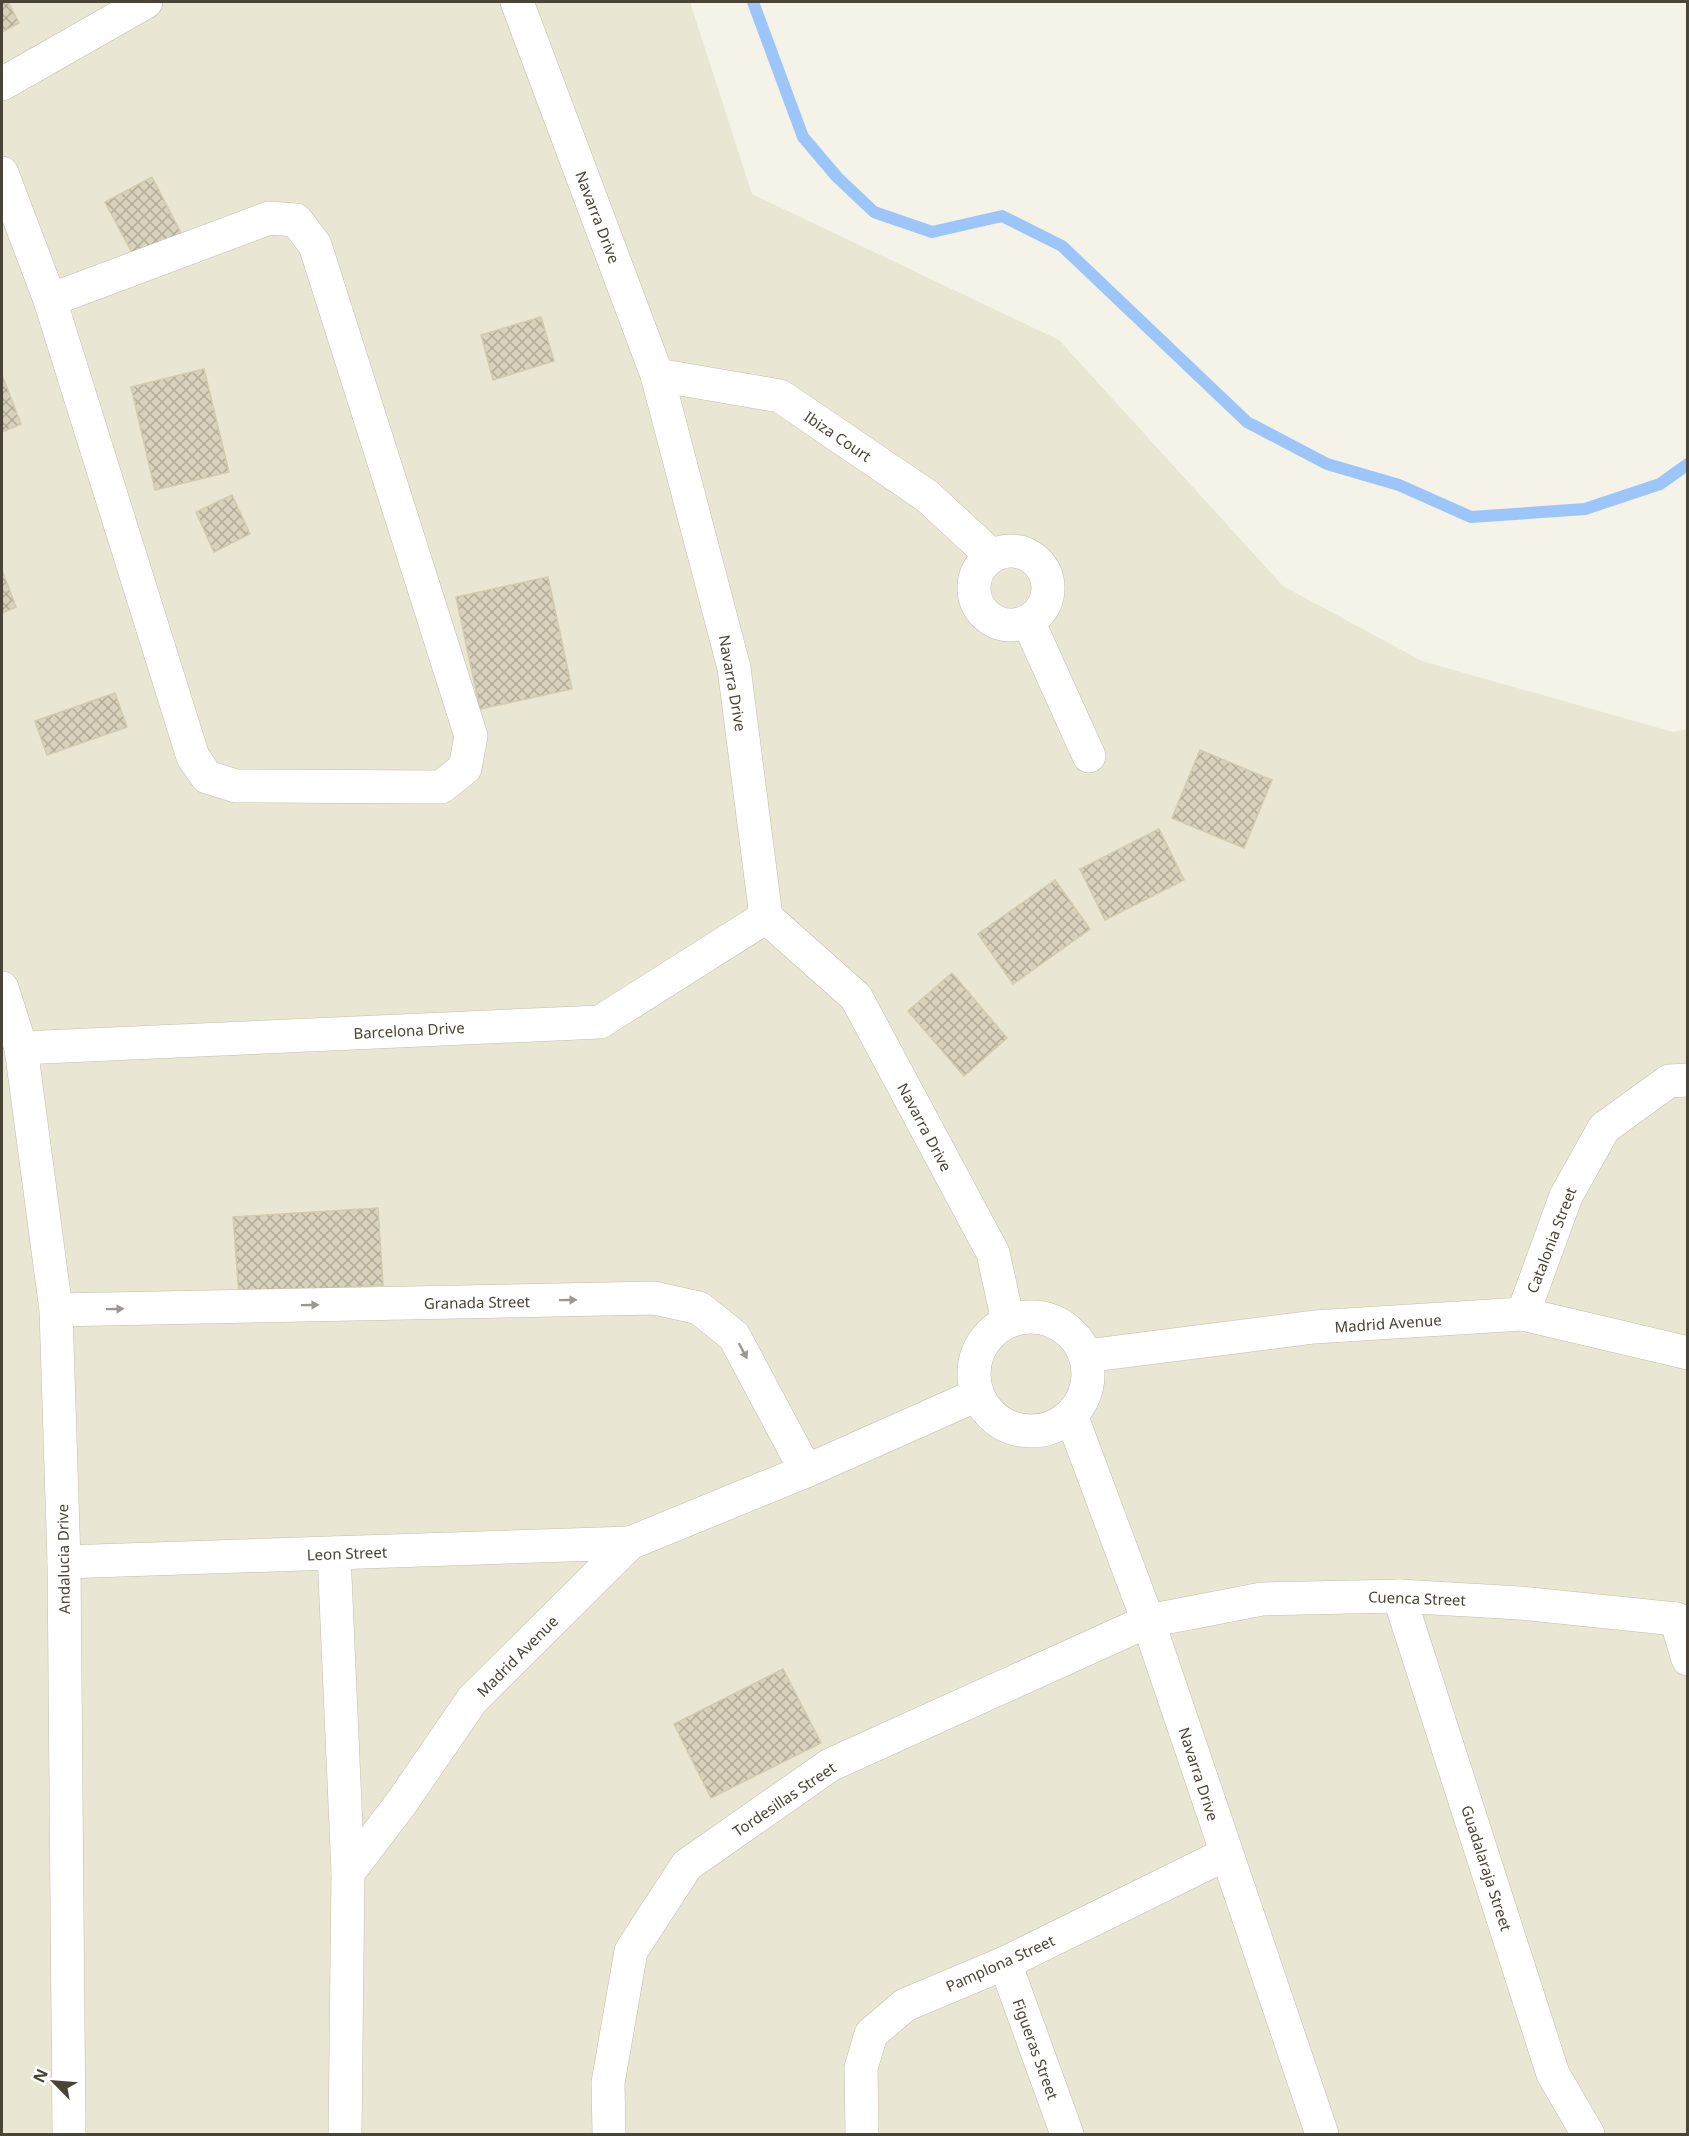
<svg xmlns="http://www.w3.org/2000/svg" width="1689" height="2136" font-family="'Noto Sans',sans-serif">
<defs>
<pattern id="building-cross-hatch" width="8" height="8" patternUnits="userSpaceOnUse" patternTransform="scale(1.5)"><rect width="8" height="8" fill="#d8d1bb"/><path d="M0 0l8 8M0 8l8-8" fill="none" stroke="#b1ab99"/></pattern>
</defs>
<rect width="100%" height="100%" fill="#f5f3e7"/>
<path fill="#eae6d4" d="M 2,2 L 690,2 L 752,194 L 1059,340 L 1283,586 L 1422,661 L 1673,732 L 1687,729 L 1687,2134 L 2,2134 Z"/>
<g fill="none" stroke-linecap="round" stroke-linejoin="round">
<path stroke="#9cc6f9" stroke-width="12" d="M 753,2 L 803,137 L 837,177 L 874,212 L 932,232 L 1002,216 L 1062,246 L 1247,422 L 1327,464 L 1399,485 L 1471,517 L 1585,509 L 1660,484 L 1688,464"/>
</g>
<g fill="url(#building-cross-hatch)" stroke="#d4caad" stroke-width="1.5">
<path d="M 2,2 L 8,2 L 19,23 L 2,32 Z"/>
<path d="M 152,177 L 184,239 L 138,264 L 105,202 Z"/>
<path d="M 541,317 L 554,361 L 493,380 L 481,335 Z"/>
<path d="M 204,369 L 229,472 L 155,490 L 131,387 Z"/>
<path d="M 2,375 L 21,424 L 2,432 Z"/>
<path d="M 232,495 L 250,534 L 214,552 L 196,512 Z"/>
<path d="M 2,570 L 16,607 L 2,613 Z"/>
<path d="M 548,577 L 572,689 L 480,709 L 456,597 Z"/>
<path d="M 115,693 L 127,727 L 47,755 L 35,721 Z"/>
<path d="M 1200,750 L 1272,780 L 1244,848 L 1172,818 Z"/>
<path d="M 1159,829 L 1184,880 L 1105,920 L 1080,869 Z"/>
<path d="M 1055,880 L 1090,929 L 1013,984 L 978,934 Z"/>
<path d="M 952,973 L 1007,1038 L 964,1076 L 908,1011 Z"/>
<path d="M 378,1208 L 383,1285 L 239,1295 L 233,1217 Z"/>
<path d="M 783,1669 L 821,1743 L 711,1798 L 674,1724 Z"/>
</g>
<g fill="none" stroke-linecap="round" stroke-linejoin="round">
<defs>
<g id="minor">
<path d="M 517,2 L 657,375 L 734,668 L 766,917 L 856,997 L 993,1253 L 1008,1321"/>
<path d="M 2,84 L 146,2"/>
<path d="M 2,173 L 50,300 L 193,757 L 207,777 L 236,786 L 441,787 L 465,768 L 471,736 L 315,245 L 296,220 L 269,218 L 50,300"/>
<path d="M 657,375 L 780,396 L 927,496 L 991,555"/>
<circle cx="1011" cy="588" r="37"/>
<path d="M 1028,621 L 1089,756"/>
<path d="M 2,988 L 21,1048 L 56,1310 L 64,1562 L 69,2134"/>
<path d="M 21,1048 L 600,1022 L 766,917"/>
<path d="M 56,1310 L 654,1298 L 699,1308 L 734,1336 L 806,1471"/>
<path d="M 1523,1314 L 1566,1196 L 1604,1128 L 1669,1081 L 1688,1080"/>
<circle cx="1031" cy="1374" r="57"/>
<path d="M 1086,1356 L 1314,1327 L 1523,1314 L 1688,1353"/>
<path d="M 1071,1415 L 1148,1621 L 1322,2134"/>
<path d="M 334,1553 L 348,1873"/>
<path d="M 64,1562 L 630,1543"/>
<path d="M 1399,1596 L 1553,2074 L 1588,2134"/>
<path d="M 1676,1619 L 1688,1659"/>
<path d="M 1005,1963 L 1067,2134"/>
<path d="M 345,2134 L 348,1873 L 402,1802 L 472,1700 L 630,1543 L 806,1471 L 977,1395"/>
<path d="M 609,2134 L 608,2083 L 631,1951 L 687,1865 L 830,1765 L 1148,1621 L 1262,1599 L 1399,1596 L 1520,1603 L 1676,1619 L 1688,1623"/>
<path d="M 862,2134 L 861,2068 L 871,2034 L 905,2005 L 1005,1963 L 1226,1854"/>
</g>
</defs>
<use href="#minor" stroke="#c2bda8" stroke-width="34"/>
<use href="#minor" stroke="#fff" stroke-width="33"/>
</g>
<defs><path id="oneway-solid" d="M-6-.8H1V-3.2L6.5 0L1 3.2V.8H-6Z" transform="scale(1.5)"/></defs>
<g fill="#9b9890">
<use href="#oneway-solid" transform="translate(568 1300) rotate(-1)"/>
<use href="#oneway-solid" transform="translate(310 1305) rotate(-1)"/>
<use href="#oneway-solid" transform="translate(115 1309) rotate(-1)"/>
<use href="#oneway-solid" transform="translate(743 1351) rotate(62)"/>
</g>
<g text-anchor="middle" dominant-baseline="central" stroke-width="5" stroke-linejoin="round" paint-order="stroke">
<g font-size="15" fill="#494435" stroke="#fff">
<text transform="translate(598 217) rotate(69)">Navarra Drive</text>
<text transform="translate(838 436) rotate(34)">Ibiza Court</text>
<text transform="translate(733 683) rotate(80)">Navarra Drive</text>
<text transform="translate(409 1030) rotate(-3)">Barcelona Drive</text>
<text transform="translate(925 1127) rotate(62)">Navarra Drive</text>
<text transform="translate(1551 1240) rotate(-69)">Catalonia Street</text>
<text transform="translate(477 1302) rotate(-1)">Granada Street</text>
<text transform="translate(1388 1323) rotate(-4)">Madrid Avenue</text>
<text transform="translate(347 1553) rotate(-2)">Leon Street</text>
<text transform="translate(63 1559) rotate(-91)">Andalucia Drive</text>
<text transform="translate(1417 1598) rotate(2)">Cuenca Street</text>
<text transform="translate(517 1656) rotate(-45)">Madrid Avenue</text>
<text transform="translate(1199 1774) rotate(72)">Navarra Drive</text>
<text transform="translate(784 1799) rotate(-34)">Tordesillas Street</text>
<text transform="translate(1487 1868) rotate(72)">Guadalaraja Street</text>
<text transform="translate(1000 1963) rotate(-24)">Pamplona Street</text>
<text transform="translate(1036 2049) rotate(70)">Figueras Street</text>
</g>
</g>
<rect width="1689" height="2136" fill="none" stroke="#494435" stroke-width="6"/>
<g transform="translate(54 2082) rotate(295)" stroke="#ffffff" stroke-width="4.5" paint-order="stroke">
<path d="M0-4.5L10 22L0 15L-10 22Z" fill="#494435"/>
<text y="-9" font-size="16" font-weight="bold" text-anchor="middle" fill="#494435">N</text>
</g>
</svg>
